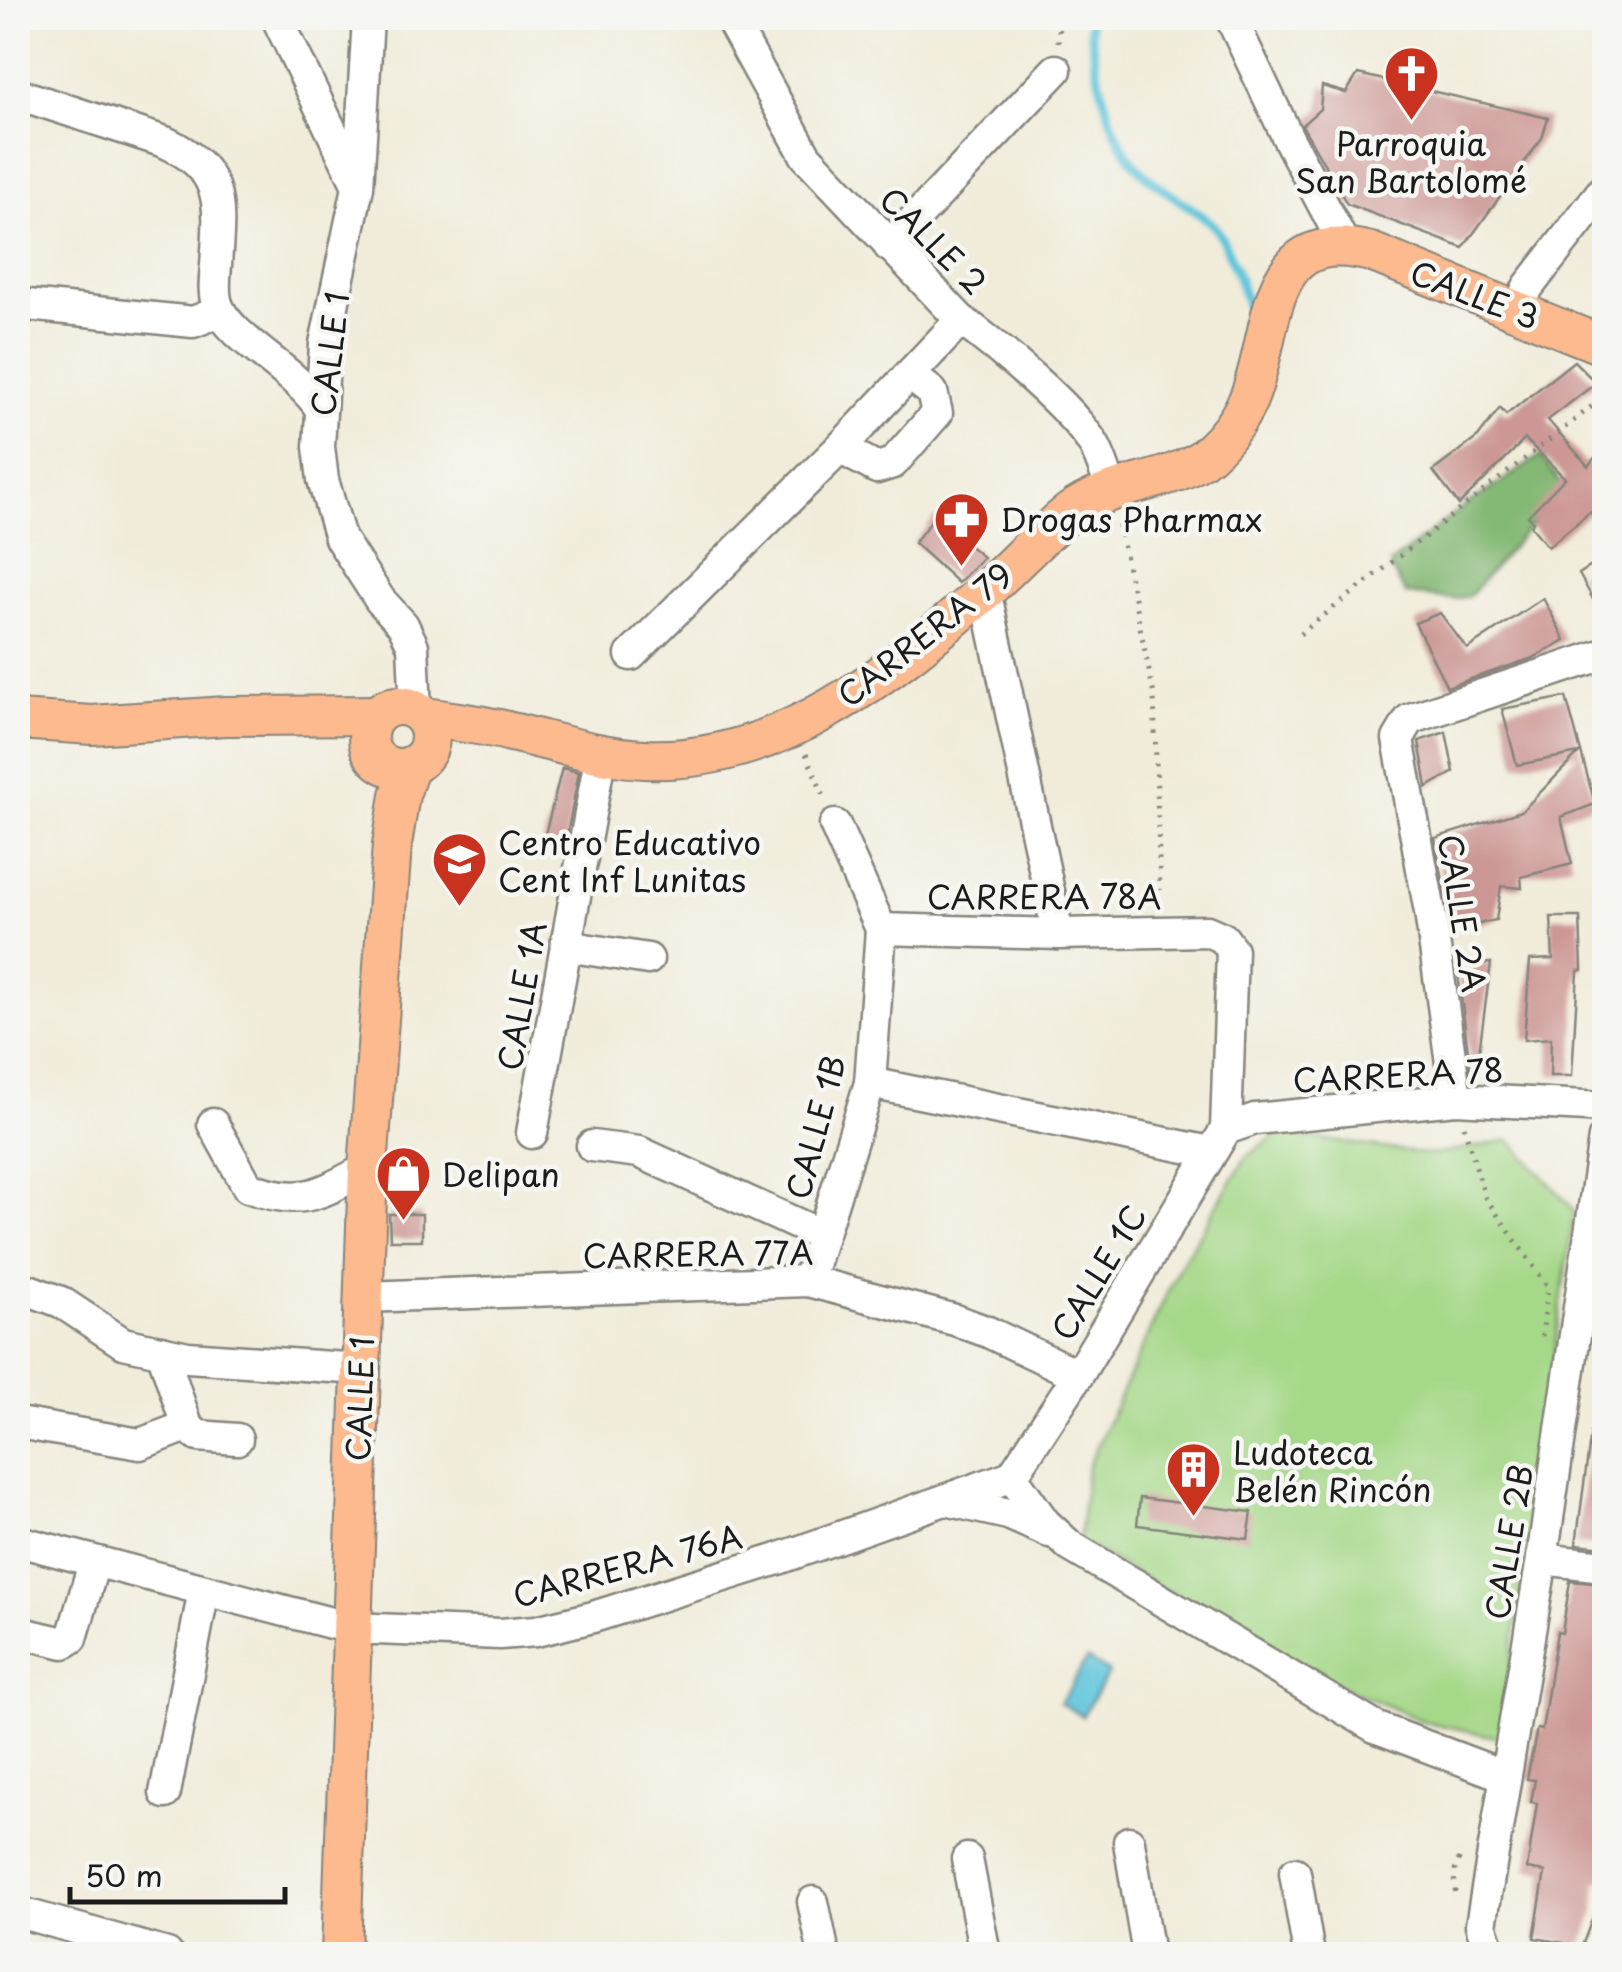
<svg xmlns="http://www.w3.org/2000/svg" width="1622" height="1972" font-family="'Playpen Sans',sans-serif">
<rect width="100%" height="100%" fill="#f6f6f2"/>
<filter id="ink" filterUnits="userSpaceOnUse"><feTurbulence type="fractalNoise" baseFrequency=".01" numOctaves="2"/><feDisplacementMap in="SourceGraphic" scale="20" xChannelSelector="R" yChannelSelector="G"/><feConvolveMatrix kernelMatrix="1 2 1 2 8 2 1 2 1" color-interpolation-filters="sRGB"/></filter>
<filter id="wash" filterUnits="userSpaceOnUse"><feTurbulence type="fractalNoise" baseFrequency=".0048" numOctaves="4" result="noise"/><feDisplacementMap in="SourceGraphic" scale="40" xChannelSelector="R" yChannelSelector="G"/><feGaussianBlur stdDeviation="2.25" result="paint"/><feColorMatrix in="noise" values="0 0 0 0 0 0 0 0 0 0 0 0 0 0 0 0 0 1.4 0 .05"/><feComposite in="paint" operator="in"/></filter>
<g filter="url(#wash)">
<rect width="100%" height="100%" fill="#f1ecda"/>
<path fill="#a5d888" stroke="#607a52" stroke-width="2.5" d="M 1278,1133 L 1432,1155 L 1510,1140 L 1574,1210 L 1500,1738 L 1422,1721 L 1330,1681 L 1079,1542 L 1087,1468 L 1179,1267 L 1246,1157 Z"/>
<path fill="#84b874" stroke="#506a48" stroke-width="2.5" d="M 1540,456 L 1564,487 L 1469,596 L 1454,599 L 1406,594 L 1391,569 L 1391,563 L 1459,510 Z"/>
<path fill="#5ec5db" stroke="#3d707c" stroke-width="2.5" d="M 1087,1659 L 1109,1673 L 1082,1716 L 1060,1703 Z"/>
<g fill="none" stroke-linecap="round" stroke-linejoin="round">
<path stroke="#5ec5db" stroke-width="9" d="M 1089,18 C 1092,57 1107,127 1131,159 C 1152,186 1184,201 1210,222 C 1226,235 1247,301 1251,322"/>
</g>
<g id="blocks">
<g fill="#cc9794">
<path d="M 1358,74 L 1548,118 L 1542,138 L 1463,248 L 1347,204 L 1302,125 L 1320,109 L 1322,86 L 1346,93 Z"/>
<path d="M 1574,361 L 1596,383 L 1548,420 L 1588,466 L 1604,446 L 1604,528 L 1590,512 L 1548,547 L 1531,526 L 1533,521 L 1528,516 L 1565,478 L 1525,439 L 1459,505 L 1433,471 L 1478,437 L 1500,408 L 1506,415 Z"/>
<path d="M 934,517 L 983,557 L 958,583 L 914,543 Z"/>
<path d="M 1604,558 L 1604,619 L 1579,574 Z"/>
<path d="M 1543,598 L 1565,640 L 1533,658 L 1447,687 L 1415,623 L 1440,613 L 1467,649 Z"/>
<path d="M 1566,697 L 1595,804 L 1561,817 L 1572,864 L 1521,877 L 1522,888 L 1501,886 L 1496,920 L 1452,930 L 1435,838 L 1522,811 L 1579,753 L 1517,765 L 1502,709 Z"/>
<path d="M 1446,732 L 1454,772 L 1427,787 L 1419,741 Z"/>
<path d="M 562,768 L 579,772 L 563,855 L 541,850 Z"/>
<path d="M 1551,917 L 1580,917 L 1582,970 L 1578,971 L 1572,1076 L 1550,1076 L 1551,1038 L 1524,1040 L 1530,960 L 1553,959 Z"/>
<path d="M 1491,963 L 1476,1074 L 1471,1074 L 1457,966 Z"/>
<path d="M 389,1214 L 422,1214 L 422,1240 L 390,1240 Z"/>
<path d="M 1591,1432 L 1604,1433 L 1604,1547 L 1576,1544 Z"/>
<path d="M 1140,1498 L 1252,1512 L 1248,1539 L 1137,1525 Z"/>
<path d="M 1570,1581 L 1604,1584 L 1604,1731 L 1594,1794 L 1604,1796 L 1604,1882 L 1597,1881 L 1595,1911 L 1582,1946 L 1534,1938 L 1545,1872 L 1527,1869 L 1537,1803 L 1531,1802 L 1535,1780 L 1527,1779 L 1537,1729 L 1542,1730 L 1557,1632 L 1562,1633 Z"/>
</g>
</g>
</g>
<g filter="url(#ink)">
<use href="#blocks" fill-opacity="0" stroke="#86847b" stroke-width="2.5"/>
<g fill="none" stroke-linecap="round" stroke-linejoin="round">
<defs>
<g id="minor">
<path d="M 277,18 L 357,184"/>
<path d="M 368,18 L 358,187 L 325,344 L 319,447 L 323,480 L 340,538 L 380,600 L 403,625 L 413,646 L 416,711"/>
<path d="M 730,18 L 806,156 L 961,320 C 997,346 1072,408 1094,445 C 1102,459 1106,476 1112,490"/>
<path d="M 1231,18 L 1288,138 L 1345,246"/>
<path d="M 18,94 L 165,142 C 226,170 220,206 216,265 C 215,278 213,291 217,304 C 229,339 296,370 320,408"/>
<path d="M 889,246 L 1056,70"/>
<path d="M 18,304 L 193,322 L 211,315 L 218,307"/>
<path d="M 1518,309 L 1528,287 L 1604,189"/>
<path d="M 840,448 L 877,468 L 893,463 L 937,413 L 932,392 L 910,375"/>
<path d="M 985,590 L 1058,934"/>
<path d="M 631,655 L 840,448 L 961,320"/>
<path d="M 881,929 L 1058,934 L 1207,931 L 1223,938 L 1232,950 L 1226,1129"/>
<path d="M 566,946 L 648,959"/>
<path d="M 870,1083 L 1210,1152"/>
<path d="M 1456,1099 L 1430,912 L 1398,739 L 1410,719 L 1604,654"/>
<path d="M 213,1124 L 248,1187 C 303,1207 319,1194 368,1168"/>
<path d="M 532,1133 L 601,753"/>
<path d="M 592,1146 L 639,1152 L 821,1235"/>
<path d="M 808,1281 L 870,1083 L 881,929 L 835,825"/>
<path d="M 18,1286 L 61,1302 L 123,1343 L 188,1357 L 360,1369"/>
<path d="M 363,1297 L 808,1281 L 955,1320 L 988,1332 L 1078,1375"/>
<path d="M 18,1423 L 140,1444 L 187,1426 L 162,1351"/>
<path d="M 187,1426 L 198,1436 L 237,1439"/>
<path d="M 1012,1476 L 1078,1375 L 1226,1129 L 1255,1119 L 1456,1099 L 1604,1107"/>
<path d="M 1012,1476 L 1045,1523 L 1070,1546 L 1375,1727 L 1505,1776"/>
<path d="M 946,1500 L 1008,1514 L 1049,1532"/>
<path d="M 18,1541 L 350,1628 L 500,1634 L 536,1631 L 593,1617 L 778,1559 L 1012,1476"/>
<path d="M 1542,1559 L 1604,1566"/>
<path d="M 18,1632 L 64,1643 L 72,1638 L 94,1563"/>
<path d="M 165,1793 L 204,1590"/>
<path d="M 1129,1842 L 1148,1954"/>
<path d="M 967,1859 L 985,1954"/>
<path d="M 1295,1873 L 1309,1954"/>
<path d="M 813,1902 L 824,1954"/>
<path d="M 18,1912 L 167,1954"/>
<path d="M 1491,1954 L 1481,1925 L 1542,1559 L 1604,1138"/>
</g>
<g id="major">
<circle cx="399" cy="737" r="31"/>
<path d="M 422,716 C 452,722 482,724 511,732 C 555,742 599,757 644,759 C 778,765 892,673 987,589 C 1015,564 1041,535 1070,512 C 1111,481 1174,484 1208,454 C 1225,439 1239,420 1248,400 C 1277,332 1260,224 1371,252 L 1604,346"/>
<path d="M 18,720 L 92,725 L 226,716 L 377,715"/>
<path d="M 341,1954 L 368,1168 L 392,845 L 400,795 L 410,766"/>
</g>
</defs>
<use href="#minor" stroke="#86847b" stroke-width="35"/>
<use href="#major" stroke="#86847b" stroke-width="42"/>
<g stroke="#86847b" stroke-width="5" stroke-dasharray="2.5 8" stroke-linecap="butt">
<path d="M 1058,42 L 1059,18"/>
<path d="M 1119,525 L 1154,695 L 1160,890"/>
<path d="M 1300,634 L 1604,397"/>
<path d="M 806,754 L 825,799"/>
<path d="M 1464,1126 L 1485,1197 L 1548,1287 L 1542,1337"/>
<path d="M 1455,1892 L 1454,1873 L 1461,1854"/>
</g>
<use href="#minor" stroke="#fff" stroke-width="30"/>
<use href="#major" stroke="#fcba8e" stroke-width="38"/>
</g>
</g>
<defs>
<symbol id="church-pin" viewBox="-11 -11 22 30"><path d="M0 17L-7.5 6A9.5 9.5 0 1 1 7.5 6Z" fill="#c8321e" stroke="#f6f6f2"/><path d="M-1.2-6h2.4v3.5h3.3v2.4h-3.3V6h-2.4V-.1h-3.3v-2.4h3.3Z" fill="#fff"/></symbol>
<symbol id="pharmacy-pin" viewBox="-11 -11 22 30"><path d="M0 17L-7.5 6A9.5 9.5 0 1 1 7.5 6Z" fill="#c8321e" stroke="#f6f6f2"/><path d="M-2-6h4v4h4v4h-4v4h-4v-4h-4v-4h4Z" fill="#fff"/></symbol>
<symbol id="school-pin" viewBox="-11 -11 22 30"><path d="M0 17L-7.5 6A9.5 9.5 0 1 1 7.5 6Z" fill="#c8321e" stroke="#f6f6f2"/><path d="M0-5L7-2L0 1L-7-2ZM-4 1L0 2.5L4 1V4Q0 6-4 4Z" fill="#fff"/></symbol>
<symbol id="shop-pin" viewBox="-11 -11 22 30"><path d="M0 17L-7.5 6A9.5 9.5 0 1 1 7.5 6Z" fill="#c8321e" stroke="#f6f6f2"/><path d="M-5-2.5h2.3a2.7 3.5 0 0 1 5.4 0H5L5.5 6h-11ZM-1.5-2.5h3a1.5 2.3 0 0 0-3 0Z" fill="#fff"/></symbol>
<symbol id="building-pin" viewBox="-11 -11 22 30"><path d="M0 17L-7.5 6A9.5 9.5 0 1 1 7.5 6Z" fill="#c8321e" stroke="#f6f6f2"/><path d="M-4-6H4V6H1V3H-1V6H-4ZM-2.5-4.3h1.7v1.8h-1.7ZM.8-4.3h1.7v1.8H.8ZM-2.5-1h1.7V.8h-1.7ZM.8-1h1.7V.8H.8Z" fill="#fff"/></symbol>
</defs>
<g fill-rule="evenodd">
<use href="#church-pin" x="1380" y="42" width="63" height="86"/>
<use href="#pharmacy-pin" x="930" y="488" width="63" height="86"/>
<use href="#school-pin" x="428" y="828" width="63" height="86"/>
<use href="#shop-pin" x="372" y="1142" width="63" height="86"/>
<use href="#building-pin" x="1162" y="1438" width="63" height="86"/>
</g>
<g text-anchor="middle" dominant-baseline="central" stroke-width="9" stroke-linejoin="round" paint-order="stroke">
<g font-size="32" fill="#1c1c1c" stroke="#f6f6f2" text-anchor="start">
<text x="1411" y="143" text-anchor="middle">Parroquia<tspan x="1411" dy="37">San Bartolomé</tspan></text>
<text x="1000" y="519">Drogas Pharmax</text>
<text x="498" y="842">Centro Educativo<tspan x="498" dy="37">Cent Inf Lunitas</tspan></text>
<text x="442" y="1174">Delipan</text>
<text x="1233" y="1452">Ludoteca<tspan x="1233" dy="37">Belén Rincón</tspan></text>
</g>
<g font-size="32" fill="#1c1c1c" stroke="#f6f6f2">
<text transform="translate(934 240) rotate(45)">CALLE 2</text>
<text transform="translate(1475 294) rotate(21)">CALLE 3</text>
<text transform="translate(329 354) rotate(-83)">CALLE 1</text>
<text transform="translate(924 634) rotate(-38)">CARRERA 79</text>
<text x="1044" y="896">CARRERA 78A</text>
<text transform="translate(1463 913) rotate(81)">CALLE 2A</text>
<text transform="translate(521 996) rotate(-80)">CALLE 1A</text>
<text transform="translate(1398 1074) rotate(-3)">CARRERA 78</text>
<text transform="translate(815 1127) rotate(-75)">CALLE 1B</text>
<text transform="translate(698 1253) rotate(-1)">CARRERA 77A</text>
<text transform="translate(1098 1272) rotate(-59)">CALLE 1C</text>
<text transform="translate(359 1399) rotate(-88)">CALLE 1</text>
<text transform="translate(1508 1542) rotate(-81)">CALLE 2B</text>
<text transform="translate(627 1565) rotate(-15)">CARRERA 76A</text>
</g>
</g>
<rect width="1622" height="1972" fill="none" stroke="#f6f6f2" stroke-width="60"/>
<path d="M70 1887v15h215v-15" fill="none" stroke="#1c1c1c" stroke-width="5"/>
<text x="85" y="1887" font-size="30" fill="#1c1c1c" stroke="#f6f6f2" stroke-width="8" paint-order="stroke">50 m</text>
</svg>
